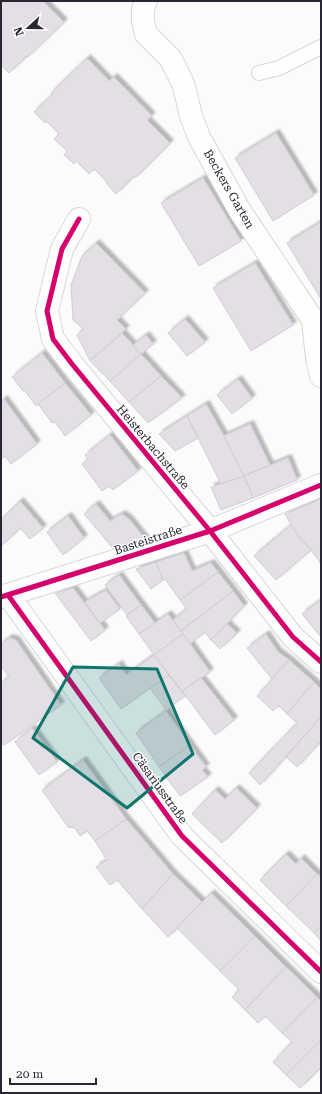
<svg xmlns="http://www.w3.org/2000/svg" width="322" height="1094" font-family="'Roboto Serif',serif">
<defs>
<filter id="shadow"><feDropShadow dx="3.5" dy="-3.5" stdDeviation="1" flood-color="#0004"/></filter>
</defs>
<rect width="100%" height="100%" fill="#fbfbfb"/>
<g fill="#e4dfe6" stroke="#d1ccd2" filter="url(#shadow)">
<path d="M 1,1 L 43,1 L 64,22 L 28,57 L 27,56 L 9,73 L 1,65 Z"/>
<path d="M 87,58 L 109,81 L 114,77 L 152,116 L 147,120 L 170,143 L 135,178 L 134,176 L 116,194 L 106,183 L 107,182 L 94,169 L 89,174 L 76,161 L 74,164 L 64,155 L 67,151 L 54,139 L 59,134 L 46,121 L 45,123 L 34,112 L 53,94 L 51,93 Z"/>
<path d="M 276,133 L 314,195 L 273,221 L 235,158 Z"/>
<path d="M 203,178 L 241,241 L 199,266 L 161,203 Z"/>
<path d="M 321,222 L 321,299 L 287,243 Z"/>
<path d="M 96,243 L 145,293 L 117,320 L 126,329 L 90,361 L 77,335 L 83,329 L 73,320 L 71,285 L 82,256 Z"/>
<path d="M 255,263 L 293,325 L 251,351 L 213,288 Z"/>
<path d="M 185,319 L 205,342 L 187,356 L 168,333 Z"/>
<path d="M 122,333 L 141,354 L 110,381 L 90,361 Z"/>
<path d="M 146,335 L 153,344 L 141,354 L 133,345 Z"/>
<path d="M 42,353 L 65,383 L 36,406 L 25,391 L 23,391 L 12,377 Z"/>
<path d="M 141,354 L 161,376 L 129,402 L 110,381 Z"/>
<path d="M 161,376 L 182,398 L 148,423 L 129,402 Z"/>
<path d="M 238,379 L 252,398 L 232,414 L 217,395 Z"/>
<path d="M 65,383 L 91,415 L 65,436 L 55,422 L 52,423 L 38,404 Z"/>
<path d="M 4,399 L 37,444 L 11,464 L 5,456 L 1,459 L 1,401 Z"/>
<path d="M 206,404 L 224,436 L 244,476 L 221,484 L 187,416 Z"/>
<path d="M 187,416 L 198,438 L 175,451 L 159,434 Z"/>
<path d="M 250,424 L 270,465 L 244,476 L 224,436 Z"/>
<path d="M 110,435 L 138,471 L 113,490 L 109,486 L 102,491 L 82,464 L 88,459 L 85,455 Z"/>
<path d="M 288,458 L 297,480 L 253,498 L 244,476 Z"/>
<path d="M 244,476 L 253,498 L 221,510 L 211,487 Z"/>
<path d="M 321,499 L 321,564 L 311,550 L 300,538 L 291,525 L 285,514 Z"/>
<path d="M 20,501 L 43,528 L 30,539 L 20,528 L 1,546 L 1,520 Z"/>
<path d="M 96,504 L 110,521 L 122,514 L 129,519 L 146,540 L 116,552 L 84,514 Z"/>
<path d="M 68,516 L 84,538 L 63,555 L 47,532 Z"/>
<path d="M 291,525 L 300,538 L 311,550 L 276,580 L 254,556 Z"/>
<path d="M 184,553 L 192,571 L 211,563 L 218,572 L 180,600 L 165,579 L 163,580 L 156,562 Z"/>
<path d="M 156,562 L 163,580 L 151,589 L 136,569 Z"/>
<path d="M 218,572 L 233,591 L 181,631 L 173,620 L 187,609 L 180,600 Z"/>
<path d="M 119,575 L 141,605 L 127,615 L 105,585 Z"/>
<path d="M 73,588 L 105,630 L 91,641 L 55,593 Z"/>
<path d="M 106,590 L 120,609 L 100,623 L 85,602 Z"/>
<path d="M 233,591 L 244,606 L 211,640 L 205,632 L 190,644 L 181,631 Z"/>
<path d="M 321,600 L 321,637 L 302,614 Z"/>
<path d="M 141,605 L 155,623 L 139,634 L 126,616 Z"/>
<path d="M 168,614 L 183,634 L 154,655 L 139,634 Z"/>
<path d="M 227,624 L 237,633 L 220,649 L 211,640 Z"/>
<path d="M 183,634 L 210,672 L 182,691 L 154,655 Z"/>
<path d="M 266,634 L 278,652 L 289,660 L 272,679 L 247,648 Z"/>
<path d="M 9,638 L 16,640 L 61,705 L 4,745 L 1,741 L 1,683 L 9,677 L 1,666 L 1,644 Z"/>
<path d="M 154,655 L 169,675 L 121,709 L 99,678 L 119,664 L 126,675 Z"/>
<path d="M 289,660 L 314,682 L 287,714 L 278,705 L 273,711 L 257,696 Z"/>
<path d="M 169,675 L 185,696 L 166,710 L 150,688 Z"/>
<path d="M 201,678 L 234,720 L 215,735 L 182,691 Z"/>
<path d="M 314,682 L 321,689 L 321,717 L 260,785 L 249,773 L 297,723 L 287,714 Z"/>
<path d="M 166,711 L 190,745 L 159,767 L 136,733 Z"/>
<path d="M 321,717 L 321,745 L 319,743 L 297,767 L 286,757 Z"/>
<path d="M 32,728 L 57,762 L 39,775 L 15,742 Z"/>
<path d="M 190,745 L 206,767 L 202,770 L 208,777 L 180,796 L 159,767 Z"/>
<path d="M 83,760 L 126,819 L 95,841 L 87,831 L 80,836 L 75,828 L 68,827 L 42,790 Z"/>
<path d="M 236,788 L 257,808 L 222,843 L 192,814 L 215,790 L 225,799 Z"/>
<path d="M 126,819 L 173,874 L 142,909 L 117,880 L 110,885 L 96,867 L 107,860 L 95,841 Z"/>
<path d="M 286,854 L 296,864 L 301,858 L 317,874 L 286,906 L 260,880 Z"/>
<path d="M 173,874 L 202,902 L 168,937 L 142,909 Z"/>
<path d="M 317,874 L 321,877 L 321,926 L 314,933 L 286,906 Z"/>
<path d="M 211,893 L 255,936 L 220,971 L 177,928 Z"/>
<path d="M 321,926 L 321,941 L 314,933 Z"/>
<path d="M 255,936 L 286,967 L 245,1010 L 232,997 L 239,990 L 220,971 Z"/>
<path d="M 286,967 L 317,997 L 282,1033 L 265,1016 L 258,1023 L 245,1010 Z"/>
<path d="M 317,997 L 321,1001 L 321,1040 L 286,1075 L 273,1062 L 292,1042 L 282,1033 Z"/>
<path d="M 321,1040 L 321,1067 L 300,1088 L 286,1075 Z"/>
</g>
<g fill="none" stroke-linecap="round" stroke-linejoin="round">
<defs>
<path id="lane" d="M 259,73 L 279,68 L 321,47"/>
<g id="street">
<path d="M 146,1 L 143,9 L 143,21 L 146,34 L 170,58 L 178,73 L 184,86 L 191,116 L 199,137 L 240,211 L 313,320 L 317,358 L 321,376"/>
<path d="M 79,219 L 62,249 L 47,311 L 53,339 L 72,364 L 210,531 L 293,637 L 321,662"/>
<path d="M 8,595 L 182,836 L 321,972"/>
<path d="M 1,597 L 210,531 L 321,485"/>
</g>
</defs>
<use href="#lane" stroke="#d8d7dd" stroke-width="16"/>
<use href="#street" stroke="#d8d7dd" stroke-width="24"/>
<use href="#lane" stroke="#fefefe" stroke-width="14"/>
<use href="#street" stroke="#fefefe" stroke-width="22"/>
<defs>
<g id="cycleway">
<path d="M 79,219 L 62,249 L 47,311 L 53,339 L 72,364 L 210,531 L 293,637 L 321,662"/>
<path d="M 8,595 L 182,836 L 321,972"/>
<path d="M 1,597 L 210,531 L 321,485"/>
</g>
</defs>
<use href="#cycleway" stroke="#fff" stroke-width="8"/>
<use href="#cycleway" stroke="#d6006c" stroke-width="5"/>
</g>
<path fill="#0f766e" fill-opacity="0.2" stroke="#0f766e" stroke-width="3" stroke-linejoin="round" d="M 73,667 L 157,669 L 193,754 L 127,808 L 33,738 Z"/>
<g text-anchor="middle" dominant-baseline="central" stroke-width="3" stroke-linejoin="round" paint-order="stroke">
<g font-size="12" fill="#282632" stroke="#fff">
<text transform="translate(229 189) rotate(60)">Beckers Garten</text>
<text transform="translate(153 447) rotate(50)">Heisterbachstraße</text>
<text transform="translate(148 540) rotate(-18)">Basteistraße</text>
<text transform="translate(160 788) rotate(54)">Cäsariusstraße</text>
</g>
</g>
<rect width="322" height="1094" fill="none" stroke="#282632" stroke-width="4"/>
<g transform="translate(28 28) rotate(249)" stroke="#ffffff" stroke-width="3" paint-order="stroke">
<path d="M0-3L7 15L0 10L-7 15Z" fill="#282632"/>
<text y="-6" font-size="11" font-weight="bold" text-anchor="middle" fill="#282632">N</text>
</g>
<path d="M10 1078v6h86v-6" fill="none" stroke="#282632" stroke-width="2"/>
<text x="16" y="1078" font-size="12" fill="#282632" stroke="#ffffff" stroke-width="3" paint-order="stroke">20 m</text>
</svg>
